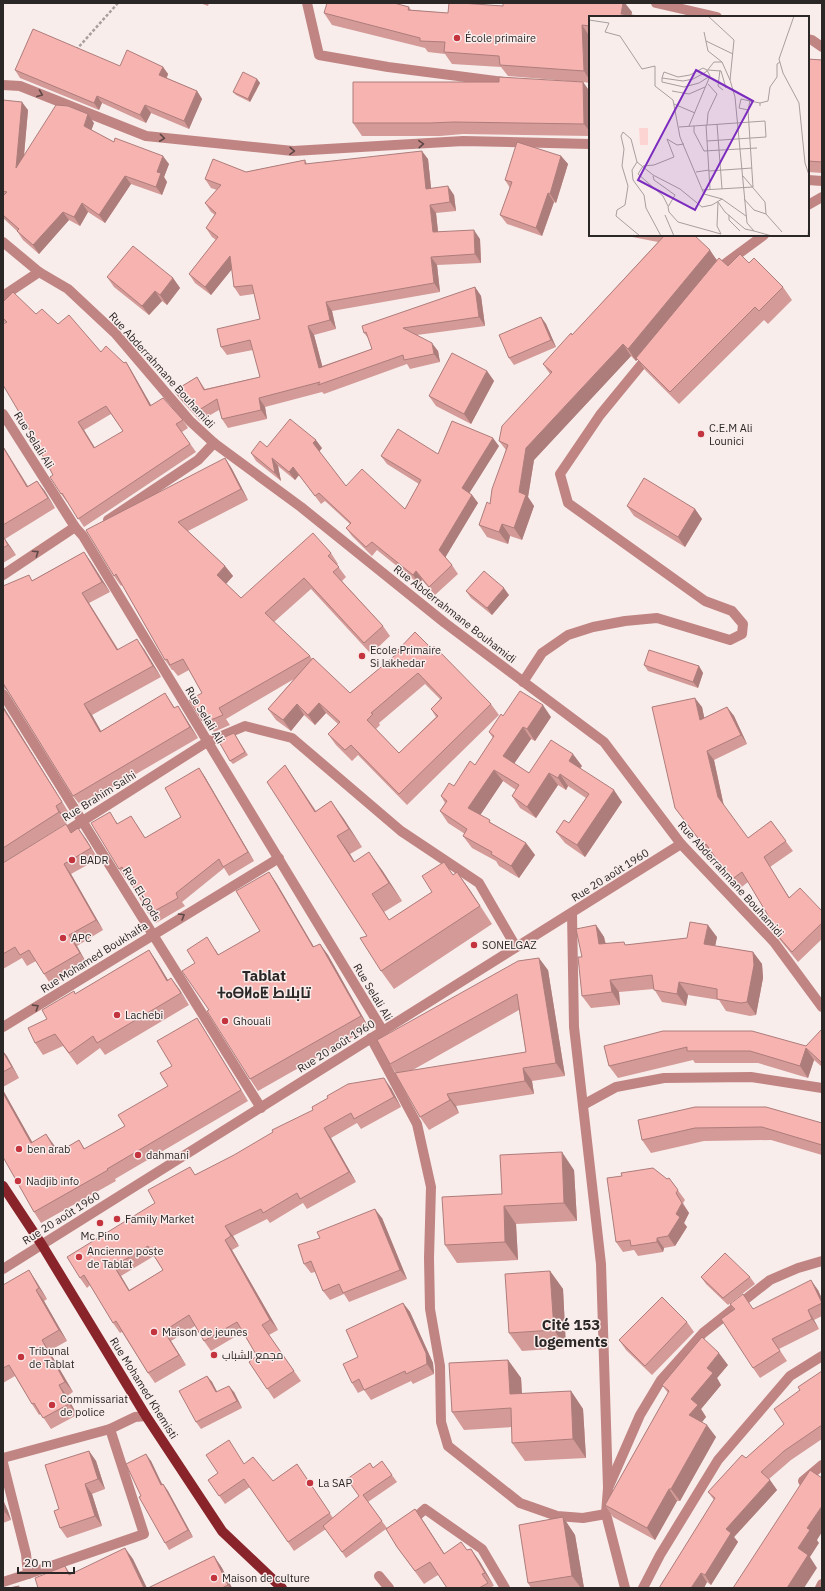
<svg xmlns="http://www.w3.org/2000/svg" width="825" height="1591" font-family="'IBM Plex Sans',Cairo,'Noto Sans Tifinagh',sans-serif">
<rect width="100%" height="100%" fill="#f9edec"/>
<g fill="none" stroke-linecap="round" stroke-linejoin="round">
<path stroke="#a79e9d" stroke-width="2.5" stroke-dasharray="3 2" stroke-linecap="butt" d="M 76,50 L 118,3"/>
<g stroke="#c08583" stroke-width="10">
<path d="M 307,3 L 319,55 L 388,67 L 512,83"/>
<path d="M 656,3 L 717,17"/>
<path d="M 808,39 L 812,40 L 822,47"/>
<path d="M 3,85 L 20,86 L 146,136 L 293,151 L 463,141 L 590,144"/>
<path d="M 808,180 L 822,181"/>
<path d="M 808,205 L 822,197"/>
<path d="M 3,242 L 39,272 L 68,289 L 115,333 L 190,421 L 214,443 L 301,507 L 445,623 L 604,742 L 681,844 L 774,942 L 822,1007"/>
<path d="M 717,274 L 726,263 L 764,235"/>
<path d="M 3,296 L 39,272"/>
<path d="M 3,414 L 75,527 L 83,536 L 383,1031"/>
<path d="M 108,520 L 198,460 L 214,443"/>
<path d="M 3,575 L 75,527"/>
<path d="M 523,682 L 542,653 L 568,635 L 593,627 L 625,621 L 657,618 L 730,640 L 742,634 L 743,624 L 732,611 L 705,601 L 568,503 L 560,474 L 600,415 L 650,354"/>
<path d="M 3,694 L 261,1108"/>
<path d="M 59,836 L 207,742 L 245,726 L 292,738 L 401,831 L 479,883 L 516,947"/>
<path d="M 572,913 L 574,1027 L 601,1264 L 608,1488 L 606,1514 L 625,1588"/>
<path d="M 3,1027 L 279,858"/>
<path d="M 371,1038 L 417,1124 L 431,1187 L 429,1258 L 430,1309 L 440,1366 L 441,1422 L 448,1446 L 520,1503 L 557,1516 L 583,1518 L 606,1514"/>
<path d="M 583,1105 L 616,1087 L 664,1078 L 751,1077 L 822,1088"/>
<path d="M 3,1269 L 681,844"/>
<path d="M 110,1429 L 135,1417 L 146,1416"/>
<path d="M 3,1458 L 110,1429 L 144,1534 L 28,1574"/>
<path d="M 3,1463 L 26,1554 L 28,1574 L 3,1582"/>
<path d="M 803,1481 L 822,1465"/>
<path d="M 609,1486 L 640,1415 L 661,1380 L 703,1333 L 770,1280 L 798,1268 L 822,1261"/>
<path d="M 409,1523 L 425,1509 L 482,1549 L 505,1588"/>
<path d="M 379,1576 L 389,1588"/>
<path d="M 643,1588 L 660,1555 L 718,1460 L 790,1376 L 822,1356"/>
<path d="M 820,1588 L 822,1584"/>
</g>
<path stroke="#8a242b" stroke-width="10" d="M 3,1186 L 42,1245 L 146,1416 L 222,1531 L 282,1588"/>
</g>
<g fill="#d49a97" fill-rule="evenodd">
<path d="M 200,3 L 209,3 L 208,6 Z"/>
<path d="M 503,6 L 632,12 L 631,15 L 590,17 L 590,83 L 583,82 L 590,92 L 590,136 L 463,134 L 440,136 L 362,136 L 353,123 L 499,82 L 580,82 L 508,76 L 501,67 L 452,64 L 445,54 L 428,52 L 425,48 L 332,25 L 324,13 L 409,7 L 411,10 L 448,13 Z"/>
<path d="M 808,59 L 822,60 L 822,173 L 808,172 Z"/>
<path d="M 120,66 L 163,67 L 168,74 L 167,78 L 197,91 L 202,99 L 189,129 L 151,113 L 146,123 L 102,103 L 99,110 L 20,78 L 15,70 Z"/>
<path d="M 257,79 L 260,83 L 250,102 L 236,95 L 233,92 Z"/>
<path d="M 3,100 L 28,110 L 24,156 L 94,123 L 91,130 L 114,142 L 169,164 L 164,177 L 167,182 L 162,195 L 131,184 L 105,223 L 88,212 L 80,226 L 69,220 L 39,254 L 23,240 L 17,231 L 3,218 Z"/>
<path d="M 561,156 L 568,164 L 556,203 L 554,202 L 542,236 L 507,224 L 500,215 L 510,188 L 505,180 Z"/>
<path d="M 428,159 L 431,188 L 454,195 L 456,211 L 436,213 L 438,232 L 480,239 L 481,263 L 437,265 L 440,292 L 332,311 L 336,329 L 314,335 L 322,366 L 372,349 L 369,339 L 364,333 L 475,287 L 481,296 L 485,326 L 417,335 L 438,351 L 440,362 L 410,369 L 407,364 L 324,394 L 322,392 L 265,407 L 267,419 L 228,428 L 222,419 L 219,410 L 200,421 L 180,399 L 174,391 L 197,377 L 205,389 L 260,377 L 253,350 L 227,355 L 221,347 L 260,319 L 254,294 L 240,296 L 234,287 L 232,269 L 211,295 L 195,283 L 189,274 L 216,240 L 212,237 L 206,228 L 215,215 L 211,212 L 205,203 L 217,190 L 211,188 L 205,179 L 246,172 L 305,160 L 307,164 Z"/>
<path d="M 626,235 L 694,235 L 717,260 L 728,266 L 749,263 L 783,287 L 792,300 L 768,324 L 764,320 L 679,404 L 645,370 L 638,359 L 636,361 L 631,356 L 534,460 L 528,497 L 534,506 L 522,540 L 510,536 L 508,544 L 487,537 L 479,525 L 490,504 L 506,450 L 499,441 L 550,374 L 543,364 L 572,335 L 658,242 L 627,236 Z"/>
<path d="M 107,277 L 173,278 L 180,288 L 167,305 L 162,301 L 149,315 L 114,287 Z"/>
<path d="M 3,302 L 36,314 L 58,324 L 101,352 L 124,363 L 126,362 L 131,370 L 151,405 L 183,420 L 188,428 L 182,432 L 196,452 L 84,527 L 67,501 L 67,502 L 61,494 L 53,475 L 39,446 L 5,323 L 3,320 ZM 111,414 L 123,431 L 95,448 L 84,430 Z"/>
<path d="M 541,317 L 546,324 L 556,347 L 514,365 L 509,358 Z"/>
<path d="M 487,371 L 494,381 L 471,424 L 436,406 L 429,396 Z"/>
<path d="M 3,446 L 28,486 L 37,481 L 55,508 L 5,539 L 16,555 L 3,563 Z"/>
<path d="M 499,446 L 469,493 L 472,495 L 478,503 L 445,557 L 452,565 L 458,574 L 435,595 L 422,580 L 419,584 L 377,550 L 372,556 L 352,536 L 346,528 L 350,524 L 325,501 L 321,504 L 299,475 L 295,480 L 278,466 L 281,481 L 256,461 L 251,453 L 267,447 L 322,448 L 319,451 L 346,486 L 405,509 L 419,484 L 387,464 L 381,456 L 438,454 Z"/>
<path d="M 225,458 L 232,469 L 248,500 L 188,531 L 225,566 L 233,576 L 226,584 L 241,598 L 331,553 L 338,564 L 337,565 L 346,577 L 342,581 L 383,626 L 390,636 L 371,654 L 311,589 L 274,622 L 310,656 L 312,659 L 350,693 L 398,653 L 397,651 L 432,649 L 491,704 L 499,715 L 407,805 L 358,755 L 352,761 L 336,745 L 328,734 L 338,724 L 326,713 L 315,725 L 304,715 L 291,731 L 276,720 L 268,709 L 294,679 L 226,719 L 230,725 L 214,732 L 212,729 L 209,731 L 202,721 L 202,693 L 189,670 L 178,676 L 173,670 L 172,670 L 165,660 L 122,585 L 121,586 L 114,576 ZM 425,684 L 440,699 L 431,709 L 436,717 L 399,753 L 376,729 L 380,725 L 379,723 Z"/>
<path d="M 627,506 L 695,509 L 702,519 L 685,547 L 634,516 Z"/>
<path d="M 84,552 L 91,562 L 110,592 L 89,603 L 118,649 L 144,649 L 161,677 L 92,715 L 101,731 L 165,693 L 175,708 L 178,706 L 185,717 L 198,738 L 81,806 L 73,796 L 7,690 L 3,688 L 3,586 L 33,580 Z"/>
<path d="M 466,591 L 509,595 L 492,615 L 471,598 Z"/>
<path d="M 644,665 L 699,666 L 703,673 L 698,688 L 648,671 Z"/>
<path d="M 3,706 L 69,813 L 63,816 L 67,823 L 3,863 Z"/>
<path d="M 702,707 L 704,718 L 727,707 L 734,716 L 747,744 L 714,760 L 724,806 L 748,838 L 771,821 L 793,851 L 770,867 L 789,898 L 822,911 L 822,939 L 798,962 L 772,930 L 765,921 L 769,917 L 748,882 L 738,890 L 713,854 L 711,856 L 675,808 Z"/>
<path d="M 503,716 L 551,717 L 535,741 L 531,739 L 514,764 L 529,773 L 582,766 L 580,768 L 622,802 L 585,857 L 565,843 L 556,832 L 569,823 L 586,798 L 568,786 L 566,790 L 558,785 L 536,818 L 520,808 L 512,796 L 516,790 L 503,781 L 480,815 L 493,824 L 526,843 L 535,855 L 519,878 L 499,866 L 496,861 L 472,848 L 463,836 L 465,834 L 448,823 L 440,811 L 445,803 L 441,796 L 454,786 L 475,765 L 493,738 L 489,732 Z"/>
<path d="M 234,733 L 248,755 L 233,764 L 230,761 Z"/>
<path d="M 285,765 L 316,811 L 331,801 L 362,847 L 350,854 L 354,862 L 382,870 L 402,901 L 384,912 L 389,920 L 432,892 L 444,862 L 453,875 L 457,872 L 492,924 L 394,989 L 381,971 L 367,936 Z"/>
<path d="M 199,768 L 205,777 L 254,861 L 229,876 L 224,868 L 182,902 L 185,906 L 156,923 L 149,914 L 128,876 L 125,878 L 119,869 L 116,821 L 118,824 L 137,825 L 145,838 L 181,817 Z"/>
<path d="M 72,832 L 86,839 L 98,859 L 71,874 L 103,930 L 77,946 L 87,964 L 51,985 L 44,974 L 36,961 L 27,966 L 22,958 L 3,969 L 3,863 Z"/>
<path d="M 269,872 L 277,884 L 314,947 L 320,944 L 328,955 L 369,1028 L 258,1091 L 250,1079 L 209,1010 L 195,963 L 215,949 L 219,955 L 260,931 Z"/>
<path d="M 596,925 L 604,937 L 606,944 L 626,945 L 717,937 L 715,946 L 753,952 L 762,964 L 763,978 L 756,1015 L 750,1016 L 726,1011 L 719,1000 L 688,995 L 686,1006 L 662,1002 L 654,989 L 619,992 L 620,1005 L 591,1008 L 582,996 L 582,957 Z"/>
<path d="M 149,950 L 157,962 L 168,980 L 171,978 L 189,1005 L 105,1055 L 100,1048 L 77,1065 L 63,1046 L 43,1055 L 35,1043 L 47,1019 L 75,994 Z"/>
<path d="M 548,970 L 565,1076 L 532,1081 L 534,1094 L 456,1106 L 459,1113 L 429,1130 L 420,1117 L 396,1073 L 390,1064 ZM 519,1010 L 526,1052 L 411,1071 Z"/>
<path d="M 197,1018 L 204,1029 L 248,1101 L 115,1179 L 116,1181 L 41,1223 L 34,1212 L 3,1090 L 32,1142 L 54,1145 L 58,1153 L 79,1140 L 85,1149 L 125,1126 L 168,1086 L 172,1066 Z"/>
<path d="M 822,1031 L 822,1067 L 814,1060 L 808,1078 L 758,1063 L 695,1063 L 693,1060 L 618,1078 L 609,1066 L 604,1046 L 806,1046 Z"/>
<path d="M 3,1051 L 19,1078 L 3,1087 Z"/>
<path d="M 391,1088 L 401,1107 L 361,1129 L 357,1123 L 331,1138 L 356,1182 L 307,1209 L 303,1203 L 270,1223 L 267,1219 L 233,1236 L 239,1246 L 232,1250 L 278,1330 L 269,1335 L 301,1381 L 274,1399 L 249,1362 L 257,1356 L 243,1332 L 211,1351 L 204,1341 L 195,1326 L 171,1341 L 186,1365 L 155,1383 L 148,1373 L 122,1332 L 120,1333 L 113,1323 L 90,1285 L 87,1288 L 80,1278 L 155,1203 L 196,1174 ZM 154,1256 L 163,1270 L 129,1290 L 121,1276 Z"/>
<path d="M 638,1120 L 822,1123 L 822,1155 L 771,1140 L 704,1141 L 651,1153 L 642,1140 Z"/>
<path d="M 574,1170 L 577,1221 L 516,1224 L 518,1260 L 457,1263 L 445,1245 L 502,1194 Z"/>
<path d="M 669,1178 L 685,1200 L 683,1203 L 689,1213 L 684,1223 L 687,1227 L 675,1246 L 664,1248 L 663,1252 L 638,1256 L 634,1250 L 623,1252 L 616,1242 L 667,1179 Z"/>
<path d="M 382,1218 L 407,1279 L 349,1302 L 344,1294 L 330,1300 L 323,1291 L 315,1272 L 311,1273 L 304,1264 Z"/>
<path d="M 29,1270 L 36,1281 L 47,1299 L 44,1301 L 67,1341 L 49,1351 L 73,1392 L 67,1396 L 77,1415 L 51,1429 L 41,1414 L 39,1415 L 32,1404 L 15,1376 L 3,1383 L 3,1285 Z"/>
<path d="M 550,1271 L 563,1289 L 566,1348 L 522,1351 L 509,1333 Z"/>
<path d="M 701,1277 L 750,1277 L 755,1284 L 728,1305 L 706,1284 Z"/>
<path d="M 818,1290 L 822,1299 L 822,1316 L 814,1320 L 819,1329 L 779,1349 L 787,1361 L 760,1378 L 753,1368 L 734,1310 L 730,1304 L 753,1309 Z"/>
<path d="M 403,1303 L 410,1312 L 433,1363 L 434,1374 L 413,1384 L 411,1381 L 371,1400 L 364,1390 L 358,1393 L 352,1383 L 358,1357 Z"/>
<path d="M 687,1322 L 694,1332 L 652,1375 L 626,1350 L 619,1340 Z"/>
<path d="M 508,1360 L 521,1378 L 522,1394 L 571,1391 L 583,1409 L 586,1458 L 525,1461 L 512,1443 L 512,1427 L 464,1430 L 452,1412 Z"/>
<path d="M 728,1365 L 717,1378 L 721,1385 L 701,1409 L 706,1417 L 702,1422 L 716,1437 L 680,1501 L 677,1501 L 655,1540 L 613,1517 L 605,1505 L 668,1393 L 662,1385 Z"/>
<path d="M 822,1371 L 822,1439 L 791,1460 L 769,1479 L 777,1490 L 734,1537 L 738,1542 L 711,1585 L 707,1582 L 704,1588 L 659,1588 L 714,1500 L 708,1492 L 784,1424 L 800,1390 Z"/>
<path d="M 207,1376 L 212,1382 L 217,1392 L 234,1392 L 242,1408 L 201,1429 L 196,1422 Z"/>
<path d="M 89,1451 L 96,1461 L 105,1489 L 92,1494 L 102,1526 L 67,1538 L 60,1528 L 59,1509 Z"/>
<path d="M 151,1461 L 162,1485 L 163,1484 L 168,1491 L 193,1537 L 169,1550 L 165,1543 L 141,1496 Z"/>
<path d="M 382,1461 L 397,1482 L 368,1502 L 387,1528 L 415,1509 L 444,1553 L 467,1550 L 471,1549 L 480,1562 L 494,1586 L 491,1587 L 492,1588 L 447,1588 L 438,1575 L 424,1584 L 397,1547 L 386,1529 L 346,1558 L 326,1529 L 294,1551 L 250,1487 L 225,1504 L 208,1480 L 218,1473 L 245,1464 L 273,1481 L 297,1464 L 333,1518 L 359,1496 L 373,1468 Z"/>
<path d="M 3,1500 L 8,1511 L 11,1520 L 3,1523 Z"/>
<path d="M 563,1517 L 575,1535 L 584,1588 L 531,1588 L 528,1583 Z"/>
<path d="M 214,1556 L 222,1568 L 232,1588 L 148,1588 Z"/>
</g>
<g fill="#ad7d7b">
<path d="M 623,3 L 625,3 L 632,12 L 631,17 L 621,14 Z"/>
<path d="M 582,25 L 590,37 L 590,81 L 584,71 Z"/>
<path d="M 163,67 L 168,74 L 164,83 L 159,75 Z"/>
<path d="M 257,79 L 260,83 L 250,102 L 248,99 Z"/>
<path d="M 583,82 L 590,92 L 590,132 L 584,124 Z"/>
<path d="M 197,91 L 202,99 L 189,129 L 184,121 Z"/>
<path d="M 97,96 L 102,103 L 99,110 L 94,103 Z"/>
<path d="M 22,102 L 28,110 L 22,177 L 16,168 Z"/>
<path d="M 145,105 L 151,113 L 146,123 L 140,115 Z"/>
<path d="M 88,114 L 94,123 L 90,134 L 84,126 Z"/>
<path d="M 422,151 L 428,159 L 432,197 L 426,189 Z"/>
<path d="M 163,156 L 169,164 L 164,177 L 167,182 L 162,195 L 156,187 L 157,172 Z"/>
<path d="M 561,156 L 568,164 L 556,203 L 550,194 Z"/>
<path d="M 125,176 L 131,184 L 105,223 L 99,215 Z"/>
<path d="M 448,186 L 454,195 L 456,211 L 450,202 Z"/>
<path d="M 548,193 L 554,202 L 542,236 L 536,228 Z"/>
<path d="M 82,203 L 88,212 L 80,226 L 74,217 Z"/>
<path d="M 430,205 L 436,213 L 439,241 L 433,232 Z"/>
<path d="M 63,212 L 69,220 L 39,254 L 33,245 Z"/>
<path d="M 474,230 L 480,239 L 481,263 L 475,254 Z"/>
<path d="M 710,250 L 718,262 L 636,358 L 638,359 L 636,361 L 628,349 Z"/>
<path d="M 230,256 L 236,264 L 211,295 L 205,287 Z"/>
<path d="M 431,257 L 437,265 L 440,292 L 434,283 Z"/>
<path d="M 173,278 L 180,288 L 167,305 L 160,295 Z"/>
<path d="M 475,287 L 481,296 L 485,326 L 479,317 Z"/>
<path d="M 155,291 L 162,301 L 149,315 L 142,306 Z"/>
<path d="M 326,302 L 332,311 L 336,329 L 330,320 Z"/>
<path d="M 541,317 L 546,324 L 556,347 L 551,340 Z"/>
<path d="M 308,326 L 314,335 L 325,376 L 319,368 Z"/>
<path d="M 432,343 L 438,351 L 440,362 L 434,354 Z"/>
<path d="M 623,344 L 631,356 L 534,460 L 528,497 L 534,506 L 522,540 L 514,528 L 519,492 L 526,448 Z"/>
<path d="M 126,362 L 131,370 L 156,414 L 150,406 Z"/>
<path d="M 487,371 L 494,381 L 471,424 L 464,414 Z"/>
<path d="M 259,398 L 265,407 L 267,419 L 261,410 Z"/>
<path d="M 78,422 L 84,430 L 100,456 L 94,448 Z"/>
<path d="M 493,438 L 499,446 L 467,497 L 462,488 Z"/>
<path d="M 316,440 L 322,448 L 319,452 L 313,443 Z"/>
<path d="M 3,446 L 34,497 L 27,487 L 3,447 Z"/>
<path d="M 225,458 L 232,469 L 248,500 L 241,489 Z"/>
<path d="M 272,458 L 278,466 L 281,481 L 275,473 Z"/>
<path d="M 293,467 L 299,475 L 295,480 L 289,472 Z"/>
<path d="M 37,481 L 45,491 L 55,508 L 48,498 Z"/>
<path d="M 472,495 L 478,503 L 445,558 L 439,550 Z"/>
<path d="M 695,509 L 702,519 L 685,547 L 678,537 Z"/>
<path d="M 502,524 L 510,536 L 508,544 L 499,532 Z"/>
<path d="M 3,535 L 5,539 L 16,555 L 8,545 Z"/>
<path d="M 84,552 L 91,562 L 110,592 L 102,582 Z"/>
<path d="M 225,566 L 233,576 L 224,586 L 217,575 Z"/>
<path d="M 416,571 L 422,580 L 419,584 L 413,575 Z"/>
<path d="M 504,588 L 509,595 L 492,615 L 487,608 Z"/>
<path d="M 82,593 L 89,603 L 124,660 L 117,650 Z"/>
<path d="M 137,639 L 144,649 L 161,677 L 153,666 Z"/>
<path d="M 699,666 L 703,673 L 698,688 L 693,682 Z"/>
<path d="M 695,698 L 702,707 L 707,730 L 700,720 Z"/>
<path d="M 319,703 L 326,713 L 315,725 L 308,715 Z"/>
<path d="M 84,704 L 92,715 L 107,742 L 100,732 Z"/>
<path d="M 297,704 L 304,715 L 291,731 L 283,720 Z"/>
<path d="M 543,705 L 551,717 L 535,741 L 527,729 Z"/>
<path d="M 3,706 L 69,813 L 62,802 L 3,708 Z"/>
<path d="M 178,706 L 185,717 L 198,738 L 190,727 Z"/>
<path d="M 727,707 L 734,716 L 747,744 L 741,735 Z"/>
<path d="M 523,727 L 531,739 L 511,768 L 503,756 Z"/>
<path d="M 707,751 L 714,760 L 724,807 L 718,797 Z"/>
<path d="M 573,754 L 582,766 L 577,772 L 569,761 Z"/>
<path d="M 285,765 L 297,783 L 328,830 L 315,812 Z"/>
<path d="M 199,768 L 205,777 L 254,861 L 248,852 Z"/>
<path d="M 494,770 L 503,781 L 477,820 L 468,808 Z"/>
<path d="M 549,773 L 558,785 L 536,818 L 527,807 Z"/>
<path d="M 560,774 L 568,786 L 566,790 L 558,778 Z"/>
<path d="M 614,790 L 622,802 L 585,857 L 577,845 Z"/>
<path d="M 331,801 L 344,819 L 362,847 L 349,829 Z"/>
<path d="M 56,806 L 63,816 L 67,823 L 59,812 Z"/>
<path d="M 78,828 L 86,839 L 98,859 L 91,848 Z"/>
<path d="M 337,836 L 350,854 L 366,880 L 354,862 Z"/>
<path d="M 526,843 L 535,855 L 519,878 L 511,866 Z"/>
<path d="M 369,852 L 382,870 L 402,901 L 389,883 Z"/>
<path d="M 764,857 L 770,867 L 796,908 L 789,898 Z"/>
<path d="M 64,864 L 71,874 L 103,930 L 96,920 Z"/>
<path d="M 269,872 L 277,884 L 321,959 L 313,947 Z"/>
<path d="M 457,872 L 470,890 L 492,924 L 480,906 Z"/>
<path d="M 596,925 L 604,937 L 608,957 L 599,944 Z"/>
<path d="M 708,925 L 717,937 L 713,957 L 704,944 Z"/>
<path d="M 69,935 L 77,946 L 87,964 L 80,953 Z"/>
<path d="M 320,944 L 328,955 L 369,1028 L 361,1016 Z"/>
<path d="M 149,950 L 157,962 L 175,992 L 167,981 Z"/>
<path d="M 753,952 L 762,964 L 763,978 L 756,1015 L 747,1002 Z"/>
<path d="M 539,958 L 548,970 L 565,1076 L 556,1063 Z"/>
<path d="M 171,978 L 180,990 L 189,1005 Z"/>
<path d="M 610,980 L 619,992 L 620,1005 L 612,992 Z"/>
<path d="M 679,982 L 688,995 L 686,1006 L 677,994 Z"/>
<path d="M 197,1018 L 204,1029 L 248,1101 L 241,1090 Z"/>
<path d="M 806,1048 L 814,1060 L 808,1078 L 800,1066 Z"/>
<path d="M 3,1051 L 7,1056 L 19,1078 L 12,1067 L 3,1052 Z"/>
<path d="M 523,1068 L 532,1081 L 534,1094 L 525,1081 Z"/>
<path d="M 384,1078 L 391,1088 L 401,1107 L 394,1097 Z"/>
<path d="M 3,1090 L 39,1154 L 31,1143 L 3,1093 Z"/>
<path d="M 447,1094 L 456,1106 L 459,1113 L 450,1100 Z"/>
<path d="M 324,1128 L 331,1138 L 356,1182 L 349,1172 Z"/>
<path d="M 46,1134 L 54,1145 L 65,1164 L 57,1153 Z"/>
<path d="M 562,1152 L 574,1170 L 577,1221 L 564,1203 Z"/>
<path d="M 682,1203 L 689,1213 L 684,1223 L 687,1227 L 675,1246 L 668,1236 L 676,1214 Z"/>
<path d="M 504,1206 L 516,1224 L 518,1260 L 505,1242 Z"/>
<path d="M 375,1209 L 382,1218 L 407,1279 L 400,1270 Z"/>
<path d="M 225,1226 L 233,1236 L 239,1246 L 231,1236 Z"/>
<path d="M 657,1238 L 664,1248 L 663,1252 L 657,1242 Z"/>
<path d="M 225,1240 L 232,1250 L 278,1330 L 270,1320 Z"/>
<path d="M 114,1266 L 121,1276 L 136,1301 L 129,1291 Z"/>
<path d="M 29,1270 L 36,1281 L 47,1299 L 39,1288 Z"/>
<path d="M 550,1271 L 563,1289 L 566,1348 L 554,1330 Z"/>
<path d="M 811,1280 L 818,1290 L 822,1299 L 822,1303 Z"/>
<path d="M 36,1290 L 44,1301 L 67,1341 L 59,1330 Z"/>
<path d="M 403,1303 L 410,1312 L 433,1363 L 434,1374 L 427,1364 Z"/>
<path d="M 808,1310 L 814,1320 L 819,1329 L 812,1319 Z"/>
<path d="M 164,1331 L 171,1341 L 186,1365 L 179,1355 Z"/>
<path d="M 42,1340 L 49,1351 L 73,1392 L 65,1382 Z"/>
<path d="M 719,1353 L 728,1365 L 717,1378 L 721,1385 L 701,1409 L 706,1417 L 698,1427 L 689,1415 L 691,1399 L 707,1368 Z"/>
<path d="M 508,1360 L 521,1378 L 523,1412 L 510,1394 Z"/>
<path d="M 207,1376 L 212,1382 L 221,1399 L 216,1392 Z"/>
<path d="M 59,1385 L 67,1396 L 77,1415 L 69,1404 Z"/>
<path d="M 229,1386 L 234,1392 L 242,1408 L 237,1401 Z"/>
<path d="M 571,1391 L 583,1409 L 586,1458 L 573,1439 Z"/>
<path d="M 707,1425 L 716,1437 L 680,1501 L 671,1489 Z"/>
<path d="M 89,1451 L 96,1461 L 105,1489 L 98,1479 Z"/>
<path d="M 146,1454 L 151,1461 L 166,1492 L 161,1485 Z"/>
<path d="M 770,1480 L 777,1490 L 734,1537 L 738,1542 L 711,1585 L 705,1575 L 726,1529 Z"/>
<path d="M 85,1484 L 92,1494 L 102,1526 L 95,1516 Z"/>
<path d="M 163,1484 L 168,1491 L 193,1537 L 188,1530 Z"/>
<path d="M 669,1489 L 677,1501 L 655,1540 L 647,1528 Z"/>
<path d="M 3,1500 L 8,1511 L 11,1520 L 5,1512 L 3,1504 Z"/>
<path d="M 822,1506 L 822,1532 L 817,1540 L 819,1543 L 810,1557 L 817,1568 L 804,1588 L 787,1588 L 798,1548 L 807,1528 Z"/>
<path d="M 415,1509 L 424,1522 L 453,1567 L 444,1554 Z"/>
<path d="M 563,1517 L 575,1535 L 584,1588 L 581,1588 L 572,1576 Z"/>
<path d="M 125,1548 L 133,1559 L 147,1588 L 144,1588 Z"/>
<path d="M 471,1549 L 480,1562 L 494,1586 L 485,1573 Z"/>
<path d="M 214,1556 L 222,1568 L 232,1588 L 230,1588 L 228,1585 Z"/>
<path d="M 65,1566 L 73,1578 L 69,1575 Z"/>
<path d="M 701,1573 L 707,1582 L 704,1588 L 691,1588 Z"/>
</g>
<g fill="#f7b3b0" stroke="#ad7d7b" fill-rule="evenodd">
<path d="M 327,3 L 394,3 L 409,7 L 408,10 L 448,13 L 449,3 L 461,3 L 503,6 L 503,3 L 623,3 L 621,14 L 649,17 L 590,17 L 590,26 L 582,25 L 584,71 L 500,65 L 499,56 L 444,52 L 445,42 L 420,41 L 420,38 L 324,13 Z"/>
<path d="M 33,29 L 120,66 L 127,50 L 163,67 L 159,75 L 197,91 L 184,121 L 145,105 L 140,115 L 97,96 L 94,103 L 15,70 Z"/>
<path d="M 808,59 L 822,60 L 822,162 L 808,161 Z"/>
<path d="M 243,72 L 257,79 L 248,99 L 233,92 Z"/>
<path d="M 499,77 L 583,82 L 584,124 L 454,122 L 430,123 L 353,123 L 353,82 L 499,82 Z"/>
<path d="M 3,100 L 22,102 L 16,168 L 56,105 L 68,106 L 88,114 L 84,126 L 114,142 L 115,138 L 163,156 L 157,172 L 161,173 L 156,187 L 125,176 L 99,215 L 82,203 L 74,217 L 63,212 L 33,245 L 17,231 L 19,229 L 3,215 L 3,196 L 7,192 L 3,191 Z"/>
<path d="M 517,142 L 561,156 L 550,194 L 548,193 L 536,228 L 500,215 L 512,182 L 505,180 Z"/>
<path d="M 422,151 L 426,189 L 448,186 L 450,202 L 430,205 L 433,232 L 474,230 L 475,254 L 431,257 L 434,283 L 326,302 L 330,320 L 308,326 L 319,368 L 372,349 L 366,332 L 364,333 L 362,326 L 475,287 L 479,317 L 403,328 L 432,343 L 434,354 L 404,360 L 403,355 L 318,385 L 320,382 L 259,398 L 261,410 L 222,419 L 217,399 L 194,413 L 174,391 L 197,377 L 204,390 L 260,377 L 250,340 L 221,347 L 217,329 L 260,319 L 252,285 L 234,287 L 230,256 L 205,287 L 189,274 L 218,237 L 206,228 L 216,213 L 205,203 L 221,185 L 205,179 L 213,159 L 246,172 L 305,160 L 305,164 Z"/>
<path d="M 665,235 L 694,235 L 710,250 L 628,349 L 623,344 L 526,448 L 519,492 L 526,495 L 514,528 L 502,524 L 499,532 L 479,525 L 487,502 L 490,504 L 492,489 L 508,445 L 499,441 L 502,426 L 552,372 L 543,364 L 571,333 L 572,335 Z"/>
<path d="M 133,246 L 173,278 L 160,295 L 155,291 L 142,306 L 107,277 Z"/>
<path d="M 740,254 L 749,263 L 754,258 L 783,287 L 759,311 L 755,307 L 670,392 L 636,358 L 719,258 L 728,266 Z"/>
<path d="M 13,292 L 36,314 L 42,309 L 58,324 L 69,315 L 101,352 L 106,346 L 124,363 L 126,362 L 150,406 L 163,398 L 183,420 L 176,424 L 190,444 L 78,519 L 62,493 L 61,494 L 50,477 L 53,475 L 38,447 L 39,446 L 3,385 L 3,324 L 7,322 L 3,318 L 3,302 ZM 106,406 L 123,431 L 94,448 L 78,422 Z"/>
<path d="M 541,317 L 551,340 L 509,358 L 499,335 Z"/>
<path d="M 452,353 L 487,371 L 464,414 L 429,396 Z"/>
<path d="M 290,419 L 316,440 L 313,443 L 346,486 L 362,469 L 405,509 L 421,480 L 381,456 L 398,429 L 438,454 L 452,421 L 493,438 L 462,488 L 472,495 L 439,550 L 452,565 L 429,587 L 416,571 L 413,575 L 372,542 L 366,547 L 346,528 L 351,523 L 319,493 L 315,496 L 293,467 L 289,472 L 272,458 L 275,473 L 251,453 L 260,441 L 267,447 Z"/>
<path d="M 3,447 L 27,487 L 37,481 L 48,498 L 3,525 Z"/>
<path d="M 225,458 L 241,489 L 178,522 L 225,566 L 217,575 L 241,598 L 313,533 L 331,553 L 328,556 L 339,567 L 333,572 L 383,626 L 364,643 L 304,578 L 265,613 L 310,656 L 219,708 L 223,715 L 206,722 L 205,719 L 202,721 L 189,700 L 202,693 L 183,659 L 170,665 L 167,659 L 165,660 L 116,574 L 114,576 L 86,530 Z"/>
<path d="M 644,478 L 695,509 L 678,537 L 627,506 Z"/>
<path d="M 3,536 L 8,545 L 3,548 Z"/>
<path d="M 84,552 L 102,582 L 82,593 L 117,650 L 137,639 L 153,666 L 84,704 L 100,732 L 165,693 L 174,708 L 178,706 L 190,727 L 73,796 L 3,683 L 3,586 L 29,575 L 32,581 Z"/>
<path d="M 484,571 L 504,588 L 487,608 L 466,591 Z"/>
<path d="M 415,632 L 432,649 L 434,646 L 491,704 L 399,794 L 351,745 L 345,750 L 328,734 L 340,722 L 319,703 L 308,715 L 297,704 L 283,720 L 268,709 L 313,658 L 350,693 L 399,652 L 397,651 ZM 418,673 L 442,698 L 431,709 L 438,716 L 399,753 L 367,720 L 373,714 L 371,713 Z"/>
<path d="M 649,650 L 699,666 L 693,682 L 644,665 Z"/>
<path d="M 520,691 L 543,705 L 527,729 L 523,727 L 503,756 L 529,773 L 551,740 L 573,754 L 569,761 L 614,790 L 577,845 L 556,832 L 564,820 L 569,823 L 589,794 L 560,774 L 558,778 L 549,773 L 527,807 L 512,796 L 519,785 L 494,770 L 468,808 L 490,820 L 489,822 L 526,843 L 511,866 L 491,854 L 492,852 L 463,836 L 467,829 L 440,811 L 447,801 L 441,796 L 449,783 L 454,786 L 470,761 L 475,765 L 494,736 L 489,732 L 501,714 L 503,716 Z"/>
<path d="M 695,698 L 700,720 L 727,707 L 741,735 L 707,751 L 718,797 L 748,838 L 771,821 L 786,841 L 764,857 L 789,898 L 800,888 L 822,911 L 822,923 L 792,952 L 765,921 L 769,917 L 742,872 L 731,880 L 706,844 L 704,846 L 675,808 L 652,707 Z"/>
<path d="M 3,708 L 62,802 L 56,806 L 59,812 L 3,848 Z"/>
<path d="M 234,733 L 245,752 L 230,761 L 218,740 Z"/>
<path d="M 285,765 L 315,812 L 331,801 L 349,829 L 337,836 L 354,862 L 369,852 L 389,883 L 372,894 L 389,920 L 432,892 L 422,876 L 444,862 L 453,875 L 457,872 L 480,906 L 381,971 L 360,938 L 367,936 L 267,782 Z"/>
<path d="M 199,768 L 248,852 L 223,867 L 219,859 L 176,893 L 178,898 L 149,914 L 122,867 L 119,869 L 91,823 L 110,812 L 117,824 L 131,816 L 145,838 L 181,817 L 165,788 Z"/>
<path d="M 66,824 L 71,833 L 78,828 L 91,848 L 64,864 L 96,920 L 69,935 L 80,953 L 44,974 L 29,950 L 20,955 L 15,947 L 3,954 L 3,863 Z"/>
<path d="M 269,872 L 313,947 L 320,944 L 361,1016 L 250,1079 L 207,1011 L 209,1010 L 182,971 L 195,963 L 187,950 L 207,937 L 218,955 L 260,931 L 236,891 Z"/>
<path d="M 690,922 L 708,925 L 704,944 L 753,952 L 754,965 L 747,1002 L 741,1003 L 717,999 L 717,989 L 679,982 L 677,994 L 654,990 L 652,975 L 610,980 L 612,992 L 582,996 L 578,957 L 582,957 L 576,929 L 596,925 L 599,944 L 624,942 L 625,945 L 687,938 Z"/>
<path d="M 149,950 L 167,981 L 171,978 L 181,993 L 97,1043 L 93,1036 L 69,1053 L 55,1034 L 35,1043 L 28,1028 L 47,1019 L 42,1010 L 74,991 L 75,994 Z"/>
<path d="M 539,958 L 556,1063 L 523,1068 L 525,1081 L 447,1094 L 450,1100 L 420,1117 L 395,1073 L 526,1052 L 517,994 L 390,1064 L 377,1040 L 518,961 Z"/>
<path d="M 197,1018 L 241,1090 L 107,1169 L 108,1170 L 34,1212 L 3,1157 L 3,1093 L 31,1143 L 46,1134 L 57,1153 L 79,1140 L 84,1149 L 125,1126 L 118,1115 L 168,1086 L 160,1073 L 172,1066 L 157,1041 Z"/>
<path d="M 821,1030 L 822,1031 L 822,1061 L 821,1062 L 806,1048 L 800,1066 L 750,1051 L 687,1051 L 687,1047 L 609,1066 L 604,1046 L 663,1031 L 752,1031 L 806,1046 Z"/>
<path d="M 3,1052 L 12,1067 L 3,1072 Z"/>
<path d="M 384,1078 L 394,1097 L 354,1119 L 351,1113 L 324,1128 L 349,1172 L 300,1199 L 297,1193 L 263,1213 L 261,1209 L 225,1226 L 231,1236 L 225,1240 L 270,1320 L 262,1325 L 294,1371 L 267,1389 L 249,1362 L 257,1356 L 237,1322 L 204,1341 L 189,1315 L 164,1331 L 179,1355 L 148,1373 L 116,1321 L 113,1323 L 84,1275 L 80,1278 L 67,1257 L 155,1203 L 148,1190 L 190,1167 L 195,1175 L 234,1155 L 273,1132 L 272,1130 L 313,1110 L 312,1107 L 328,1098 L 327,1096 L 348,1084 ZM 148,1246 L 163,1270 L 129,1291 L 114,1266 Z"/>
<path d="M 695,1107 L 766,1107 L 822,1123 L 822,1145 L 762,1127 L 695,1128 L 642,1140 L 638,1120 Z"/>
<path d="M 562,1152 L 564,1203 L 504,1206 L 505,1242 L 445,1245 L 442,1197 L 502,1194 L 500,1155 Z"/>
<path d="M 653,1168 L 667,1179 L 669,1178 L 678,1190 L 676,1193 L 682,1203 L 676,1214 L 680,1217 L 668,1236 L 657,1238 L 657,1242 L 631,1246 L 630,1240 L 616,1242 L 607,1178 L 622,1176 L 621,1173 Z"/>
<path d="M 375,1209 L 400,1270 L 343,1293 L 339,1284 L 323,1291 L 311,1261 L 304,1264 L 298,1245 L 320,1238 L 317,1232 Z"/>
<path d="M 725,1253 L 750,1277 L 723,1298 L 701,1277 Z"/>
<path d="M 29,1270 L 39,1288 L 36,1290 L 59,1330 L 42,1340 L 65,1382 L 59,1385 L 69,1404 L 43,1418 L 34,1403 L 32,1404 L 9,1365 L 3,1368 L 3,1285 Z"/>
<path d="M 550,1271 L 554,1330 L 509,1333 L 505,1274 Z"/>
<path d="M 811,1280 L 822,1303 L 808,1310 L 812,1319 L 772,1339 L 780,1351 L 753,1368 L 721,1319 L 735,1309 L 730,1304 L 743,1294 L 753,1309 Z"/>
<path d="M 662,1297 L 687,1322 L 645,1366 L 619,1340 Z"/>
<path d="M 403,1303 L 426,1353 L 427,1364 L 406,1374 L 405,1371 L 364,1390 L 359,1379 L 352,1383 L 343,1364 L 358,1357 L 346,1330 Z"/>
<path d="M 702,1337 L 719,1353 L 707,1368 L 713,1373 L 691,1399 L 698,1405 L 689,1415 L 707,1425 L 671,1489 L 669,1489 L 647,1528 L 605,1505 L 669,1391 L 662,1385 Z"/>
<path d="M 508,1360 L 510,1394 L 571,1391 L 573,1439 L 512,1443 L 511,1408 L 452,1412 L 449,1363 Z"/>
<path d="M 822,1371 L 822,1425 L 784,1451 L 761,1472 L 770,1480 L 726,1529 L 731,1533 L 705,1575 L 701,1573 L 691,1588 L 659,1588 L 715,1498 L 708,1492 L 742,1455 L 746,1458 L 784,1424 L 774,1409 L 800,1390 L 798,1387 Z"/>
<path d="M 207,1376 L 216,1392 L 229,1386 L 237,1401 L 196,1422 L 179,1391 Z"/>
<path d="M 229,1440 L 244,1464 L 253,1457 L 273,1481 L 297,1464 L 330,1513 L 288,1542 L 244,1479 L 219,1496 L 208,1480 L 218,1473 L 206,1455 Z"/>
<path d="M 89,1451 L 98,1479 L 85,1484 L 95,1516 L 60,1528 L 54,1511 L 59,1509 L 45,1465 Z"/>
<path d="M 146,1454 L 161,1485 L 163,1484 L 188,1530 L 165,1543 L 139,1497 L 141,1496 L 126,1464 Z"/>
<path d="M 382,1461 L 392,1475 L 363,1495 L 382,1521 L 342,1552 L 323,1526 L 359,1496 L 347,1479 L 370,1463 L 373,1468 Z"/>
<path d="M 810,1470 L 822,1478 L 822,1506 L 807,1528 L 810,1530 L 798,1548 L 808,1555 L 787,1588 L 733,1588 Z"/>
<path d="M 3,1504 L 5,1512 L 3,1512 Z"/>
<path d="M 415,1509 L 444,1554 L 461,1542 L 467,1550 L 471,1549 L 485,1573 L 482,1574 L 488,1583 L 479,1588 L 447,1588 L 430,1562 L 415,1571 L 397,1547 L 386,1529 Z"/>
<path d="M 563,1517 L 572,1576 L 528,1583 L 519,1525 Z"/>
<path d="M 125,1548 L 144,1588 L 38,1588 L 35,1578 L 65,1566 L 69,1575 Z"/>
<path d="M 214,1556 L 228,1585 L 222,1588 L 148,1588 Z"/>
<path d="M 19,1586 L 19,1588 L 9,1588 Z"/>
</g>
<defs><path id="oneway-chevron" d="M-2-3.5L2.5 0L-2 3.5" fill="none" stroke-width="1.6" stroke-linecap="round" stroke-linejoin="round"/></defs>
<g stroke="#5f4847">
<use href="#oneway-chevron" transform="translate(40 94) rotate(21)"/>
<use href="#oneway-chevron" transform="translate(162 138) rotate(6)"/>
<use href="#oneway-chevron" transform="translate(421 144) rotate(-4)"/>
<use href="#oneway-chevron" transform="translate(292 151) rotate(2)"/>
<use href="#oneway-chevron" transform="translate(36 553) rotate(-34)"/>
<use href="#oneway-chevron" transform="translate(182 916) rotate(-31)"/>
<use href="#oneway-chevron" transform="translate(36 1007) rotate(-32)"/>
</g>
<g fill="#c4343e" stroke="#f9edec" stroke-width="1.5">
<circle cx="457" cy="38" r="4"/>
<circle cx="701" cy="434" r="4"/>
<circle cx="362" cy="656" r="4"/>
<circle cx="72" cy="860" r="4"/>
<circle cx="63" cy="938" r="4"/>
<circle cx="474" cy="945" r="4"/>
<circle cx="117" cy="1015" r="4"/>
<circle cx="225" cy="1021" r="4"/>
<circle cx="19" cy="1149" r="4"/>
<circle cx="138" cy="1155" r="4"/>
<circle cx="18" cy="1181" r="4"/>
<circle cx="117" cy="1219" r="4"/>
<circle cx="100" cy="1223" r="4"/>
<circle cx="79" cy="1257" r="4"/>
<circle cx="154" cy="1332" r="4"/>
<circle cx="214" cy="1355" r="4"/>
<circle cx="21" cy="1357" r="4"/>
<circle cx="52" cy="1405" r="4"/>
<circle cx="310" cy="1483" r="4"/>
<circle cx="214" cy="1578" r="4"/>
</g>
<g text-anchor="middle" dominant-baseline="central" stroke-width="3" stroke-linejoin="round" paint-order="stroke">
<g font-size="11" fill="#2b2726" stroke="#f9edec" text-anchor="start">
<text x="465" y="38">École primaire</text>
<text x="709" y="428">C.E.M Ali<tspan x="709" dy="13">Lounici</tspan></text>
<text x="370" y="650">Ecole Primaire<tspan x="370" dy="13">Si lakhedar</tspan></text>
<text x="80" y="860">BADR</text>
<text x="71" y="938">APC</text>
<text x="482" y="945">SONELGAZ</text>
<text x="125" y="1015">Lachebi</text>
<text x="233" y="1021">Ghouali</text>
<text x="27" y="1149">ben arab</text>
<text x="146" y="1155">dahmani</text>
<text x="26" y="1181">Nadjib info</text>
<text x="125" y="1219">Family Market</text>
<text x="100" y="1236" text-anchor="middle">Mc Pino</text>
<text x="87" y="1251">Ancienne poste<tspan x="87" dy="13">de Tablat</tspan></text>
<text x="162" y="1332">Maison de jeunes</text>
<text x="29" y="1351">Tribunal<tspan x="29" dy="13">de Tablat</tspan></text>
<text x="222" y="1355">مجمع الشباب</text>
<text x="60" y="1399">Commissariat<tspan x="60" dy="13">de police</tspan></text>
<text x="318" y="1483">La SAP</text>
<text x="222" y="1578">Maison de culture</text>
</g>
<g font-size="11" fill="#2b2726" stroke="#f9edec">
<text transform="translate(162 370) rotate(48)">Rue Abderrahmane Bouhamidi</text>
<text transform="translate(34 440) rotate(58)">Rue Selali Ali</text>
<text transform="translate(455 614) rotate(38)">Rue Abderrahmane Bouhamidi</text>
<text transform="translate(205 715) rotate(59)">Rue Selali Ali</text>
<text transform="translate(99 796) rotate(-32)">Rue Brahim Salhi</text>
<text transform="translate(610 875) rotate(-32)">Rue 20 août 1960</text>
<text transform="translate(731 879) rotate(48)">Rue Abderrahmane Bouhamidi</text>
<text transform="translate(142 894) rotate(58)">Rue El-Qods</text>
<text transform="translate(94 957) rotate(-32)">Rue Mohamed Boukhalfa</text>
<text transform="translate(373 992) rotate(59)">Rue Selali Ali</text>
<text transform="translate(336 1046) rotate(-32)">Rue 20 août 1960</text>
<text transform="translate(61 1218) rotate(-32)">Rue 20 août 1960</text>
<text transform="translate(144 1388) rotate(58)">Rue Mohamed Khemisti</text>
</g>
<g font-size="15" font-weight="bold" fill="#2b2726" stroke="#f9edec">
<text x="264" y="975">Tablat<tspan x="264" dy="17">ⵜⴰⴱⵍⴰⵟ تابلاط</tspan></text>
<text x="571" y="1324">Cité 153<tspan x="571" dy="17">logements</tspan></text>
</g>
</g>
<g transform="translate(589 16)">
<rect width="220" height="220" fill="#f9edec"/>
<path d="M 50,112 L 59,112 L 59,129 L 51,129 Z" fill="#fcd5d2"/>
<path fill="none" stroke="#a79e9d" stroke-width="1" d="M 119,0 L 145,24 L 141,64 L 146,81 L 158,207 L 165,215 L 183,220M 205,0 L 190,43 L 194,57 L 210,87 L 216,147 L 220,159M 0,4 L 20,7 L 16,16 L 31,20 L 53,53 L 66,50 L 66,70 L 84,84 L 91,121 L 115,178 L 133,183 L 157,200M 115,16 L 119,35 L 133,46M 117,25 L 144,38M 119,54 L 132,55 L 137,72M 131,54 L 129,70 L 134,74M 73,62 L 75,56 L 89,61 L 101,59 L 114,52 L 118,54 L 121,60M 83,75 L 100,78 L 116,71M 171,87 L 179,85 L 181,71 L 188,61 L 188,48 L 191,46M 85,88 L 106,97M 159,94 L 150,92 L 152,83 L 161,85M 128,108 L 133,173M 117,109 L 121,173M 118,109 L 119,97 L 128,78 L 119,68M 100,110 L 121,60 L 110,67 L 95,71 L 73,66 L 73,62 L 94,65 L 104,63 L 117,56 L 125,46 L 133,46 L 141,64M 105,110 L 105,116 L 115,135 L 168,132M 90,111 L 176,105 L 177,121 L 118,125M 48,146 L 43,154 L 44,164 L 55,179 L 57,192 L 72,220M 120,155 L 163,152M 107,156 L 120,154M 64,160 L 65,164 L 86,179 L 79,191 L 80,196 L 89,206 L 132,218 L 128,210 L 129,186M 154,160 L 176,186 L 177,198M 164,171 L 159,94 L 161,85 L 171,87 L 171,90M 113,174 L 164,171M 155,183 L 165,194 L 177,198 L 193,216M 129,186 L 136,196 L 156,213 L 165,215M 79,190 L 74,180 L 49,158 L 54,150 L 65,149 L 85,141 L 78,123 L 88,129 L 95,128M 76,199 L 85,220M 140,199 L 140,204 L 151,215M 51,220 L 27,200 L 28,194 L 36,189 L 39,170 L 33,150 L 35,133 L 32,120 L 34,116 L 42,123 L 48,146 L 64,159 L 91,173 L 113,191 L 123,189 L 133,183M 219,220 L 220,206"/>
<path fill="#7b2cbf" fill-opacity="0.15" stroke="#7b2cbf" stroke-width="2" d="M 107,54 L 164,85 L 106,194 L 49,164 Z"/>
<rect width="220" height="220" fill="none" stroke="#2b2726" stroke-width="2"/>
</g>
<rect width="825" height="1591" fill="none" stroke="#2b2726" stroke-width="8"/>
<path d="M18 1567v6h56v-6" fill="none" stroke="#2b2726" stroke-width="2"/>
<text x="24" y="1567" font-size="12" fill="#2b2726" stroke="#f9edec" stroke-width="3" paint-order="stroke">20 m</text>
</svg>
